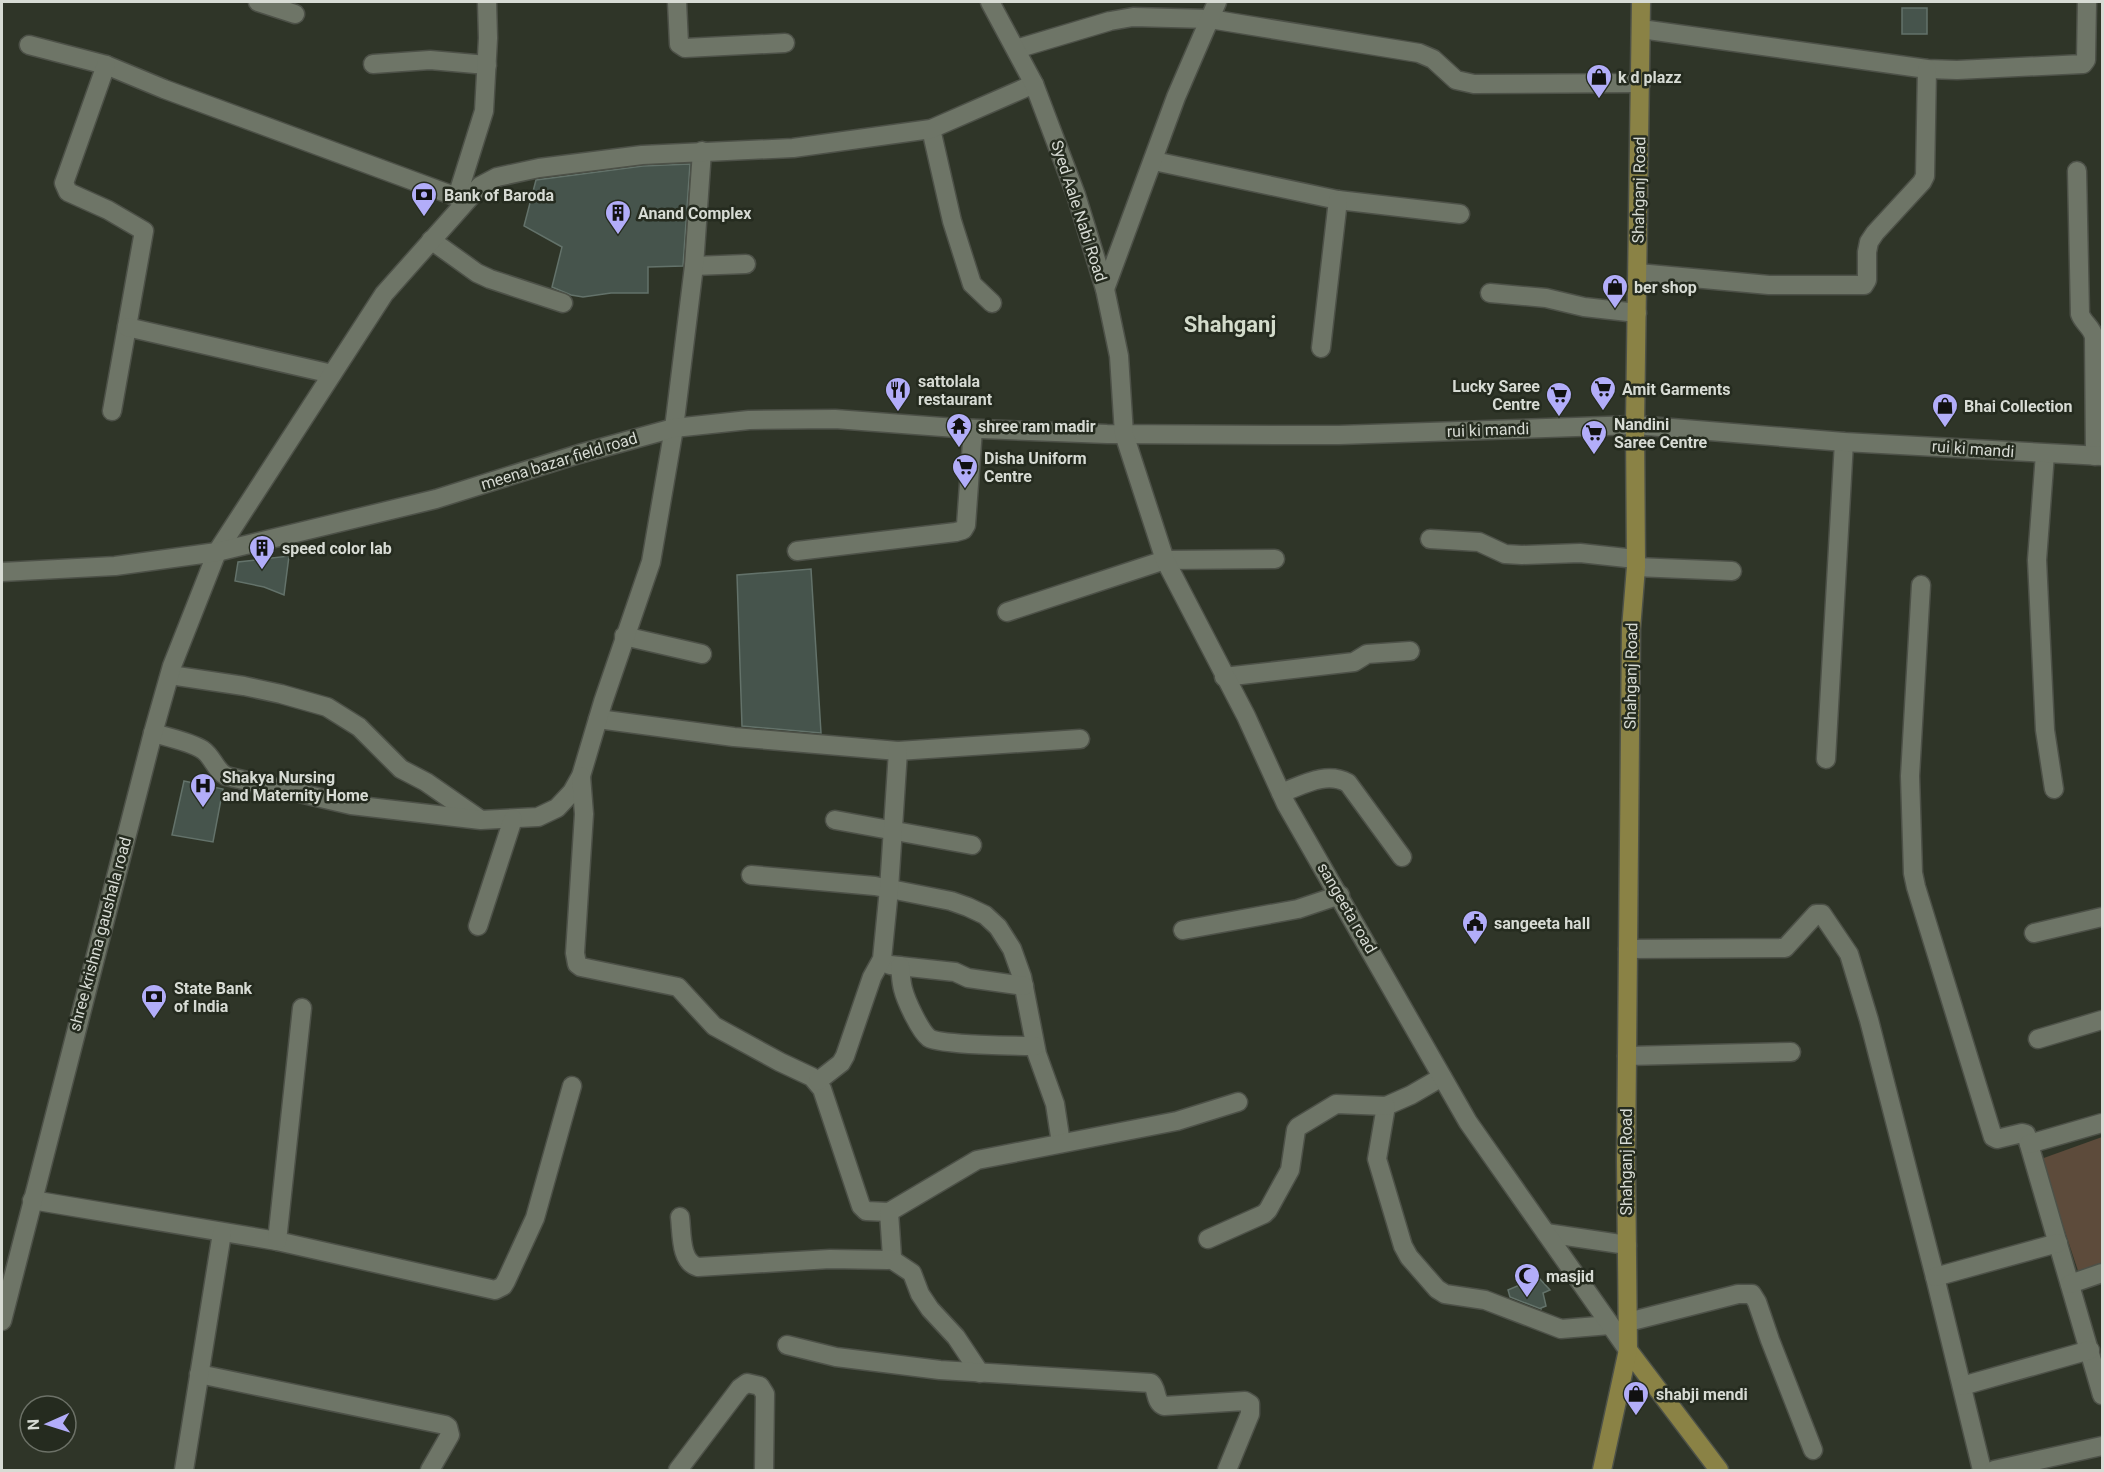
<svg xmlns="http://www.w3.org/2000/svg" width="2104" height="1472" font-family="Roboto,sans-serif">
<rect width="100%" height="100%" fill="#2f3528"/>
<path fill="#5d4b3b" d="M 2102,1137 L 2102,1283 L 2084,1289 L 2041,1159 Z"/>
<g fill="#46544c" stroke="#63726a" stroke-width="1.5">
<rect x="1902" y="8" width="25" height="26"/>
<path d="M 690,164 L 683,266 L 648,267 L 648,293 L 611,293 L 583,297 L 571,295 L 552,287 L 562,247 L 524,226 L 536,180 L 643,166 Z"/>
<path d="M 289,556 L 284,595 L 264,587 L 235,581 L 238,562 Z"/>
<path d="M 811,569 L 821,733 L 742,726 L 737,575 Z"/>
<path d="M 184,781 L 223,789 L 213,842 L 172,835 Z"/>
<path d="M 1538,1277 L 1550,1290 L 1543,1293 L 1546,1306 L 1541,1308 L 1541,1309 L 1510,1297 L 1508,1290 Z"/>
</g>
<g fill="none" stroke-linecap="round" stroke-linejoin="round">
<defs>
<g id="minor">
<path d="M 258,2 L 295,14"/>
<path d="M 677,2 L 679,44 L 685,48 L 785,43"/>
<path d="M 1641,29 L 1927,69 L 1957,70 L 2083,64 L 2086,60 L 2087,2"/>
<path d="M 29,45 L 106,65 L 164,89 L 457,197 L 463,204"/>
<path d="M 1016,49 L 1110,21 L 1133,17 L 1210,19 L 1419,53 L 1433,59 L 1456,80 L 1474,84 L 1641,83"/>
<path d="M 373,64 L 430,60 L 487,65"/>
<path d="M 106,65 L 64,183 L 68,192 L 108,210 L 144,231 L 112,411"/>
<path d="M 931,129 L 952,221 L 972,284 L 992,303"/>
<path d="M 1154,161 L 1338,200 L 1460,214"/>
<path d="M 2077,171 L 2080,314 C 2083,323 2092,327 2094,337 L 2095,456"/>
<path d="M 457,197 L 484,111 L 488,38 L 487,2"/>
<path d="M 431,240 L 477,273 L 490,279 L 563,303"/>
<path d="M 694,266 L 746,264"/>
<path d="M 1638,273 L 1769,285 L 1864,285 L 1867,280 L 1867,252 L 1869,242 L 1875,233 L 1922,182 L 1925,176 L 1927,69"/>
<path d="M 1105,289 L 1176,97 L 1217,2"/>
<path d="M 1490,293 L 1546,298 L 1584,307 L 1637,313"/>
<path d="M 127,327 L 332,374"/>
<path d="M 1321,348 L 1338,200"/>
<path d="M 2045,454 L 2037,560 L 2045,730 L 2054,789"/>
<path d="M 1430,539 L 1479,542 L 1505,554 L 1522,555 L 1580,553 L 1636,559"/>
<path d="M 797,551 L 956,532 L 963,530 L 966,525 L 973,429"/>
<path d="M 1636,567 L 1732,571"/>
<path d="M 1921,585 L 1910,776 L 1913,873 L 1916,887 L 1993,1137 L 1997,1139 L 2022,1133 L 2026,1134 L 2102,1395"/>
<path d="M 1007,612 L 1165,560 L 1275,559"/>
<path d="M 624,636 L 702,654"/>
<path d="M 170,675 L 244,686 L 281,694 L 327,707 L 359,727 L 401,769 L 426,782 L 478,818"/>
<path d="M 1224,677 L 1354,662 L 1367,654 L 1410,651"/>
<path d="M 598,719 L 734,737 L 898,751 L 1080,739"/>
<path d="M 153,733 C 167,737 191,742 203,750 C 213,757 215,770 226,776 L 351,805 L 481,820 L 538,817 L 557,808 L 572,792 L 581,776 L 603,702 L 651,562 L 674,428 L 694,266 L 702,151"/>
<path d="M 1826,759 L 1844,442"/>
<path d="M 581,776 L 584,814 L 575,953 L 577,964 L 581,967 L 678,987 L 714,1026 L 780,1062 L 812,1077 L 822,1089 L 861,1206 L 866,1211 L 889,1212"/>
<path d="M 1281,793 C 1303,785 1326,771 1348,783 L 1402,857"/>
<path d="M 835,820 L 972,845"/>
<path d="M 751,875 L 875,886 L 951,901 L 968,907 L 985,915 L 998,927 L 1012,949 L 1022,977 L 1037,1054 L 1055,1104 L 1061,1143"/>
<path d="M 478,926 L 513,819"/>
<path d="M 1183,930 L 1298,909 L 1340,895"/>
<path d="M 2034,933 L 2102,917"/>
<path d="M 1628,949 L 1785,948 L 1816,914 L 1822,914 L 1849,954 L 1869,1020 L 1935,1277 L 1982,1470"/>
<path d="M 890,965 L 955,972 L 968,978 L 1024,986"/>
<path d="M 900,966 C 901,974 901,982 903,989 C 906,1001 920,1031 929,1038 C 940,1045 1018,1046 1035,1046"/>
<path d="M 2038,1039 L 2102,1020"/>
<path d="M 1627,1056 L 1791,1052"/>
<path d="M 1442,1077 L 1411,1095 L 1386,1106 L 1377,1159 L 1403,1246 L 1409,1257 L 1437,1289 L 1445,1294 L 1485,1300 L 1561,1329 L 1610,1325"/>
<path d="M 818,1081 L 841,1063 L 845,1056 L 872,977 L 882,959 L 889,889 L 898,751"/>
<path d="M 2029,1144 L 2102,1123"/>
<path d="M 32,1200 L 277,1241 L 495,1290 L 503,1286 L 506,1281 L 535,1218 L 572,1086"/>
<path d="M 680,1217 C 682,1234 680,1262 698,1267 L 830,1259 L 888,1260 L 892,1257 L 889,1212 L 977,1160 L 1177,1121 L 1238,1102"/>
<path d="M 1546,1233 L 1627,1245"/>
<path d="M 1208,1239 L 1264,1214 L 1268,1210 L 1290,1170 L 1296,1130 L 1298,1127 L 1336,1104 L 1386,1106"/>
<path d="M 277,1241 L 302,1008"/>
<path d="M 891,1259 L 912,1273 L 920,1294 L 930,1309 L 956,1337 L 980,1373"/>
<path d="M 1935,1277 L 2058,1243"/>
<path d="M 2070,1284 L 2102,1273"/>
<path d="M 2,1321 L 153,733 L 172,666 L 217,552 L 384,294 L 480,186 L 497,177 L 539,168 L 642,155 L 793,148 L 931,129 L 1034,84"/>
<path d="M 1628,1322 L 1738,1294 L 1752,1294 L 1757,1302 L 1770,1340 L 1813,1450"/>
<path d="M 787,1345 L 836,1357 L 940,1370 L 1151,1383 C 1158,1389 1154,1402 1164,1406 L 1245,1401 L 1250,1404 L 1250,1414 L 1227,1470"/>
<path d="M 199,1374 L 445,1425 L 448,1427 L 450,1435 L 430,1470"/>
<path d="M 1962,1386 L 2090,1350"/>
<path d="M 184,1470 L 222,1233"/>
<path d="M 678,1470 L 740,1388 L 747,1383 L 760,1386 L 765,1394 L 764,1470"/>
<path d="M 1994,1470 L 2102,1446"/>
</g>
<path id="tertiary" d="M 2,572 L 115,566 L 217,552 L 436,499 L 579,454 L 674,428 L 749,420 L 835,419 L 956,428 L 1107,434 L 1273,435 L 1339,435 L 1635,425"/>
<g id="secondary">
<path d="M 990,2 L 1034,84 L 1076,195 L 1105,289 L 1119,356 L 1124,434 L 1165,560 L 1246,716 L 1286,804 L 1468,1122 L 1628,1350"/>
<path d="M 1635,425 L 1844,442 L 2102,456"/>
</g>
<g id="primary">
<path d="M 1628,1350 L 1719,1470"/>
<path d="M 1602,1470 L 1628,1350 L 1626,1162 L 1631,629 L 1636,567 L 1635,425 L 1641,2"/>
</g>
</defs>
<use href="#minor" stroke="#4d5148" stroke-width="21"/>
<use href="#tertiary" stroke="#4d5148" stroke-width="21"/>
<use href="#secondary" stroke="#4d5148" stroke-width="21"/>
<use href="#primary" stroke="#4d5148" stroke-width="21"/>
<use href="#minor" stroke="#6e7567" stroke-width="18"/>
<use href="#tertiary" stroke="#6e7567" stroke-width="18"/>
<use href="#secondary" stroke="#6e7567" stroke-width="18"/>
<use href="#primary" stroke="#8a8245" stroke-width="18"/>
</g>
<defs>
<symbol id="shop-pin" viewBox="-11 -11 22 30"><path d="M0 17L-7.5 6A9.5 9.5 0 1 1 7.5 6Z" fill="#b2adf9" stroke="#252b1f"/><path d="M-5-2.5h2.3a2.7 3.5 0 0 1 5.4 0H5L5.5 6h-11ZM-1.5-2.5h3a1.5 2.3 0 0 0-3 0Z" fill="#111"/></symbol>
<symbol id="bank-pin" viewBox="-11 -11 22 30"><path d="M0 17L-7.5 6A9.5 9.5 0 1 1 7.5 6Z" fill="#b2adf9" stroke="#252b1f"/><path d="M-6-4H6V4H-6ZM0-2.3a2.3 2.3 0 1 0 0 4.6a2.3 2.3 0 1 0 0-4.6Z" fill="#111"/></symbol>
<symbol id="building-pin" viewBox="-11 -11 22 30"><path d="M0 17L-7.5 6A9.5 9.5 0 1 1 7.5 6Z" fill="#b2adf9" stroke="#252b1f"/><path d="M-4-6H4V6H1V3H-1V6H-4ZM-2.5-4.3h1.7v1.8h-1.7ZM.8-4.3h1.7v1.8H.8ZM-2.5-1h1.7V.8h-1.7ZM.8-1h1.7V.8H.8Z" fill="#111"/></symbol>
<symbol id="supermarket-pin" viewBox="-11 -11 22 30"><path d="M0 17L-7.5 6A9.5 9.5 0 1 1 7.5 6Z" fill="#b2adf9" stroke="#252b1f"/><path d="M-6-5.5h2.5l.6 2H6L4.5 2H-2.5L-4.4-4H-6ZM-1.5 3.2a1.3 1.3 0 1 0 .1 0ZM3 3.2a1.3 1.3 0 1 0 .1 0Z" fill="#111"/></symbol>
<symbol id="restaurant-pin" viewBox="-11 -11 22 30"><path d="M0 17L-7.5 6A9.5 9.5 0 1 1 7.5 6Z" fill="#b2adf9" stroke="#252b1f"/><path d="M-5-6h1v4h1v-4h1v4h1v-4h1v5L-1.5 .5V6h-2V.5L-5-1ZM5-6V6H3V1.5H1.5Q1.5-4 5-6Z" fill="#111"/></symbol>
<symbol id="temple-pin" viewBox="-11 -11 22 30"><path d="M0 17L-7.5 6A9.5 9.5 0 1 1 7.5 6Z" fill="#b2adf9" stroke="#252b1f"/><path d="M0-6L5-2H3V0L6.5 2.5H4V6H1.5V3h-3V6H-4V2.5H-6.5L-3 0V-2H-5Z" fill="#111"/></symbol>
<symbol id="hospital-pin" viewBox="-11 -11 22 30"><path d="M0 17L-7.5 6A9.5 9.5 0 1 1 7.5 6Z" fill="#b2adf9" stroke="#252b1f"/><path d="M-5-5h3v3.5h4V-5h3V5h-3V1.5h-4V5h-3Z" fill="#111"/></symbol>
<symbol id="civic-pin" viewBox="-11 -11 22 30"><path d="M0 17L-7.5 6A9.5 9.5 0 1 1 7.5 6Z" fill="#b2adf9" stroke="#252b1f"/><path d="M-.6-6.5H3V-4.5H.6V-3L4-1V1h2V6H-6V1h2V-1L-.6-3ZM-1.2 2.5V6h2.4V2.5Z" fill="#111"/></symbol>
<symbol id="mosque-pin" viewBox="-11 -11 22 30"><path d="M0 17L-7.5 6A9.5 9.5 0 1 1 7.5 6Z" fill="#b2adf9" stroke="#252b1f"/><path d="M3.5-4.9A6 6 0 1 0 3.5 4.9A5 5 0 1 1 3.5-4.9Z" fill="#111"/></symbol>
</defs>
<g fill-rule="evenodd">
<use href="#shop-pin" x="1584" y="62" width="30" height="40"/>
<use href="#bank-pin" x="409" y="180" width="30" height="40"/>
<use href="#building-pin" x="603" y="198" width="30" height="40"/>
<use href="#shop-pin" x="1600" y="272" width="30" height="40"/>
<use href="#supermarket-pin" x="1588" y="374" width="30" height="40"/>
<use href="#restaurant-pin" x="883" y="375" width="30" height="40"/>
<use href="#supermarket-pin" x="1544" y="380" width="30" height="40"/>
<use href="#shop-pin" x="1930" y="391" width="30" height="40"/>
<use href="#temple-pin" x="944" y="411" width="30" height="40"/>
<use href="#supermarket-pin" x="1579" y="418" width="30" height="40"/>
<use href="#supermarket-pin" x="950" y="452" width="30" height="40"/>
<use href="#building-pin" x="247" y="533" width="30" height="40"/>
<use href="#hospital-pin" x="188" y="771" width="30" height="40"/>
<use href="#civic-pin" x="1460" y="908" width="30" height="40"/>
<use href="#bank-pin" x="139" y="982" width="30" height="40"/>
<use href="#mosque-pin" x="1512" y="1261" width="30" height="40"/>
<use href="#shop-pin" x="1621" y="1379" width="30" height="40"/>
</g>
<g text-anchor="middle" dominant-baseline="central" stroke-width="5" stroke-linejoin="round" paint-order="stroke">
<g font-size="16" font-weight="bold" fill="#d7dbd4" stroke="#252b1f" text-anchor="start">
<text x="1618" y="77">k d plazz</text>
<text x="444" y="195">Bank of Baroda</text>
<text x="638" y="213">Anand Complex</text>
<text x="1634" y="287">ber shop</text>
<text x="918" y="381">sattolala<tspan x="918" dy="18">restaurant</tspan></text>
<text x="1540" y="386" text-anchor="end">Lucky Saree<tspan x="1540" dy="18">Centre</tspan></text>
<text x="1622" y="389">Amit Garments</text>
<text x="1964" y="406">Bhai Collection</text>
<text x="1614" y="424">Nandini<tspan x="1614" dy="18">Saree Centre</tspan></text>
<text x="978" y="426">shree ram madir</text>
<text x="984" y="458">Disha Uniform<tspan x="984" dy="18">Centre</tspan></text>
<text x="282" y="548">speed color lab</text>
<text x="222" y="777">Shakya Nursing<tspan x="222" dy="18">and Maternity Home</tspan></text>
<text x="1494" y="923">sangeeta hall</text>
<text x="174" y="988">State Bank<tspan x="174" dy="18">of India</tspan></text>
<text x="1546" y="1276">masjid</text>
<text x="1656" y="1394">shabji mendi</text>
</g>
<g font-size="16" fill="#d7dbd4" stroke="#252b1f">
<text transform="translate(1639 190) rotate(-89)">Shahganj Road</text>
<text transform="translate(1079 211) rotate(72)">Syed Aale Nabi Road</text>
<text transform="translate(1488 430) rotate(-2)">rui ki mandi</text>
<text transform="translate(1973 449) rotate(4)">rui ki mandi</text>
<text transform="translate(559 461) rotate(-17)">meena bazar field road</text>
<text transform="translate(1631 676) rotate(-89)">Shahganj Road</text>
<text transform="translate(1347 908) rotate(60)">sangeeta road</text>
<text transform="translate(100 934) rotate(-75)">shree krishna gaushala road</text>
<text transform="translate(1626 1162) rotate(-90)">Shahganj Road</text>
</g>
<g font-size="22" font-weight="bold" fill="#d3dbcb" stroke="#252b1f">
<text x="1230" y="324">Shahganj</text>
</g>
</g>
<rect width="2104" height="1472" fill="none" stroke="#d7dbd4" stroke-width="6"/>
<g transform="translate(48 1424) rotate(267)"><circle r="28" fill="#252b1f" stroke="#6c7167" stroke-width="1.5"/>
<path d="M0-4.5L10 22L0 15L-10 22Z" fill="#b2adf9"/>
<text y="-9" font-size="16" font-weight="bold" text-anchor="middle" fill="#d7dbd4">N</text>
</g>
</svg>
